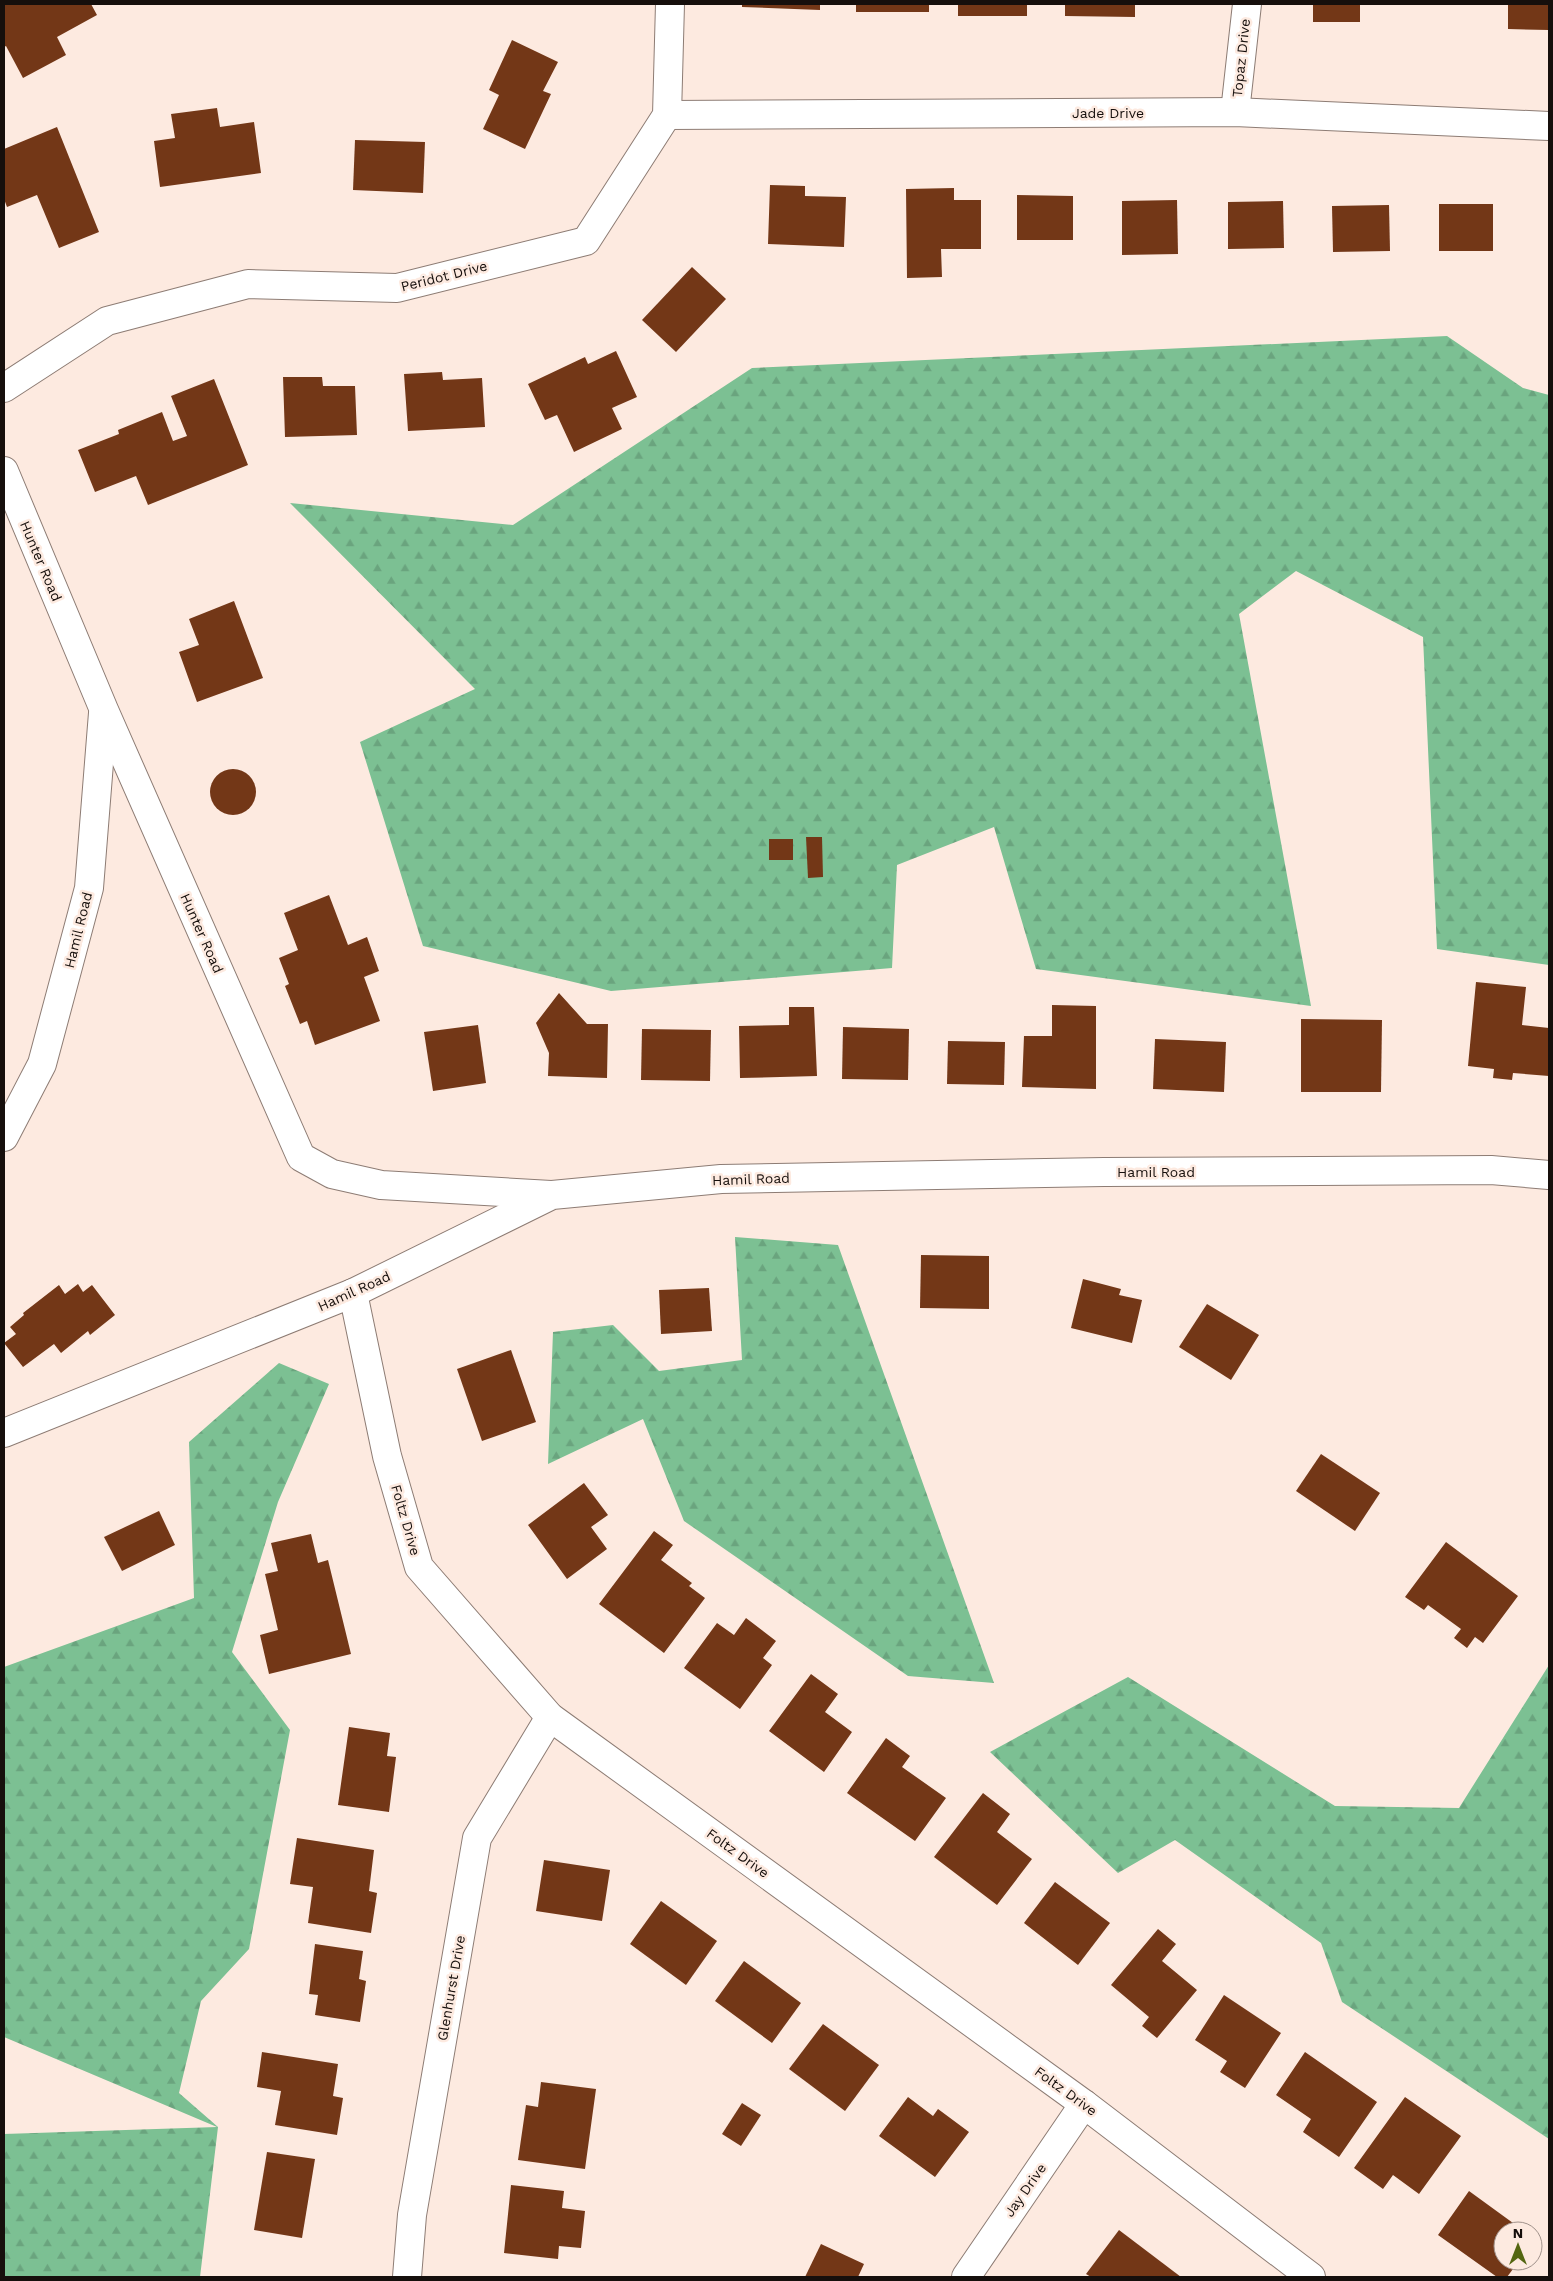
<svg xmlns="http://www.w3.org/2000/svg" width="1553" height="2281" font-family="'Work Sans',sans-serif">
<defs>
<pattern id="forest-firs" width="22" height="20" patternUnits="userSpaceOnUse" patternTransform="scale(1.25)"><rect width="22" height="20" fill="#7cc093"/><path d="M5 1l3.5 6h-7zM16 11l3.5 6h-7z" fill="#6aa47e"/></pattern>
</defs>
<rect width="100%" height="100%" fill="#fdeae0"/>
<g fill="url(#forest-firs)">
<path d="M 1447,336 L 1523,388 L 1549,395 L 1549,965 L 1437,949 L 1423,637 L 1296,571 L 1239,614 L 1311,1006 L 1036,969 L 994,827 L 897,865 L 892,968 L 611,991 L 423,946 L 360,742 L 475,689 L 290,503 L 513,525 L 752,368 Z"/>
<path d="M 735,1237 L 838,1245 L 994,1683 L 908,1676 L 684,1521 L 643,1419 L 548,1464 L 553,1332 L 613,1325 L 659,1371 L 742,1360 Z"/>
<path d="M 279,1363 L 329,1384 L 278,1502 L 232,1652 L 290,1730 L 249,1949 L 201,2001 L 179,2093 L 218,2127 L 200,2277 L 4,2277 L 4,2134 L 217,2127 L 4,2037 L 4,1667 L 194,1598 L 189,1442 Z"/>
<path d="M 1549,1665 L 1549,2139 L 1342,2002 L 1321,1943 L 1175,1840 L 1118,1873 L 990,1752 L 1128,1677 L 1335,1806 L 1459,1808 Z"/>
</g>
<g fill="#733717">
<path d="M 4,4 L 91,4 L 97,15 L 57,37 L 66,55 L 23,78 L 6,46 L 4,47 Z"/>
<path d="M 742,4 L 820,4 L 820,10 L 742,7 Z"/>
<rect x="856" y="4" width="73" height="8"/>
<rect x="958" y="4" width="69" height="12"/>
<path d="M 1065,4 L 1135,4 L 1135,17 L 1065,16 Z"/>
<rect x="1313" y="4" width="47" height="18"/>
<path d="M 1508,4 L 1549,4 L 1549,30 L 1508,29 Z"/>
<path d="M 512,40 L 558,62 L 543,91 L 551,94 L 525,149 L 483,129 L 499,95 L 489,90 Z"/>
<path d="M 217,108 L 220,127 L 254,122 L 261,173 L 160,187 L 154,141 L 175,138 L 171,114 Z"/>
<path d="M 57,127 L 99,232 L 59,248 L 37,195 L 7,207 L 4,199 L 4,149 Z"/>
<path d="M 355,140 L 425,142 L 423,193 L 353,190 Z"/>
<path d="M 770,185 L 805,186 L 805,196 L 846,197 L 844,247 L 768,244 Z"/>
<path d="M 954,188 L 954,200 L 981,200 L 981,249 L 941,249 L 942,277 L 907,278 L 906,189 Z"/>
<path d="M 1017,195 L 1073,196 L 1073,240 L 1017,240 Z"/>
<path d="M 1177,200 L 1178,254 L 1122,255 L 1122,201 Z"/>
<path d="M 1283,201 L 1284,248 L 1228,249 L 1228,202 Z"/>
<rect x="1439" y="204" width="54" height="47"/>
<path d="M 1389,205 L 1390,251 L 1333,252 L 1332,206 Z"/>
<path d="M 692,267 L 726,299 L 676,352 L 642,320 Z"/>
<path d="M 616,351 L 637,397 L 612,408 L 622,429 L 574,452 L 557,415 L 545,420 L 528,384 L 585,357 L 588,364 Z"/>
<path d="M 442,372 L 443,380 L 482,378 L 485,427 L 408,431 L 404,374 Z"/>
<path d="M 283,377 L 322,377 L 323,386 L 355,386 L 357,435 L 285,437 Z"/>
<path d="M 214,379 L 248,465 L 148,505 L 136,476 L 95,492 L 78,450 L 119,434 L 118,430 L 162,412 L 173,441 L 187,436 L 171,396 Z"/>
<path d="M 234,601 L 263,678 L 197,702 L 179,652 L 199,645 L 189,619 Z"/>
<circle cx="233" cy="792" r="23"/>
<path d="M 806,837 L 822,837 L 823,877 L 808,878 Z"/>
<rect x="769" y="839" width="24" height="21"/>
<path d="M 329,895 L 348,945 L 367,937 L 379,971 L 364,977 L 380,1021 L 315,1045 L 307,1021 L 300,1024 L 285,986 L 289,984 L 279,958 L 298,950 L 284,913 Z"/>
<path d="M 1476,982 L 1526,987 L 1522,1025 L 1549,1028 L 1549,1076 L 1513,1073 L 1512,1080 L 1493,1078 L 1494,1069 L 1468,1066 Z"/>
<path d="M 559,993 L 587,1024 L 608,1024 L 607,1078 L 548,1076 L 549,1053 L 536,1023 Z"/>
<path d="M 1052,1005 L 1096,1006 L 1096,1089 L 1022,1087 L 1024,1036 L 1052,1036 Z"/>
<path d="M 789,1007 L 814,1007 L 817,1076 L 740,1078 L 739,1026 L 789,1025 Z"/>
<path d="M 1301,1019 L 1382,1020 L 1381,1092 L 1301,1092 Z"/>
<path d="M 478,1025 L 486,1083 L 433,1091 L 424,1032 Z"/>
<path d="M 843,1027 L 909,1029 L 908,1080 L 842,1079 Z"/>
<path d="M 642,1029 L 711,1030 L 710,1081 L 641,1080 Z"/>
<path d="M 1155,1039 L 1226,1042 L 1224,1092 L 1153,1089 Z"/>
<path d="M 948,1041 L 1005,1042 L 1004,1085 L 947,1084 Z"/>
<path d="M 921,1255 L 989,1256 L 989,1309 L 920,1308 Z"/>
<path d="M 1083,1279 L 1121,1289 L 1119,1295 L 1142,1300 L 1132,1343 L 1071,1328 Z"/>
<path d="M 78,1284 L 83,1292 L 92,1285 L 115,1315 L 90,1335 L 88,1331 L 61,1353 L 54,1344 L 23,1367 L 4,1343 L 16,1334 L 10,1327 L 24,1315 L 23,1313 L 59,1285 L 65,1294 Z"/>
<path d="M 709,1288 L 712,1331 L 661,1334 L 659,1290 Z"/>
<path d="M 1207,1304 L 1259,1335 L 1231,1380 L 1179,1347 Z"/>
<path d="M 511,1350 L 536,1422 L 482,1441 L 457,1369 Z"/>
<path d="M 1321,1454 L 1380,1493 L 1355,1531 L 1296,1491 Z"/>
<path d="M 584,1483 L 608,1515 L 591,1527 L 607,1549 L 567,1579 L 528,1525 Z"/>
<path d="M 159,1511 L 175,1545 L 122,1571 L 104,1537 Z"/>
<path d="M 654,1531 L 673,1545 L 661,1560 L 692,1583 L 689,1586 L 705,1598 L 664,1653 L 599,1604 Z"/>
<path d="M 311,1534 L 318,1563 L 328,1560 L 351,1654 L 269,1674 L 260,1635 L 278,1630 L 265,1574 L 278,1571 L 271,1543 Z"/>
<path d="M 1446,1542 L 1518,1596 L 1483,1643 L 1475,1637 L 1467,1648 L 1454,1638 L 1461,1629 L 1428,1605 L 1424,1610 L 1405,1597 Z"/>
<path d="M 746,1618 L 776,1641 L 763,1658 L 772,1665 L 740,1709 L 684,1668 L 717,1623 L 734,1635 Z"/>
<path d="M 811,1674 L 838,1694 L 825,1712 L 852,1732 L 824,1772 L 769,1731 Z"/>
<path d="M 349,1727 L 390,1733 L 387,1756 L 396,1757 L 389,1812 L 338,1805 Z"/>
<path d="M 886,1738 L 910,1756 L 902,1767 L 946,1798 L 915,1841 L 847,1793 Z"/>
<path d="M 983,1793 L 1010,1814 L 997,1832 L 1032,1859 L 997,1905 L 934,1857 Z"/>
<path d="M 297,1838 L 374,1850 L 369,1891 L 377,1893 L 371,1933 L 308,1923 L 313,1887 L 290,1884 Z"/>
<path d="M 544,1860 L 610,1870 L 602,1921 L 536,1911 Z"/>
<path d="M 1055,1882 L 1110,1923 L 1078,1965 L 1024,1923 Z"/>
<path d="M 661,1901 L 717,1941 L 686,1985 L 630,1944 Z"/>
<path d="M 1158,1929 L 1176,1944 L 1162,1961 L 1197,1990 L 1157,2038 L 1142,2026 L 1149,2017 L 1111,1985 Z"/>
<path d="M 315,1944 L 363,1951 L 359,1979 L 366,1981 L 360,2022 L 315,2015 L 318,1995 L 309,1994 Z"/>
<path d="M 744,1961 L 801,2003 L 772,2043 L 715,2001 Z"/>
<path d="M 1224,1995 L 1281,2033 L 1245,2088 L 1220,2072 L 1227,2061 L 1195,2040 Z"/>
<path d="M 823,2024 L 879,2065 L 845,2111 L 789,2069 Z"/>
<path d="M 262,2052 L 338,2064 L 333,2096 L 343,2098 L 337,2135 L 275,2125 L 281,2091 L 257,2087 Z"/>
<path d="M 1305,2052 L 1377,2102 L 1339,2157 L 1303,2132 L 1311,2119 L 1276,2095 Z"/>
<path d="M 541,2082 L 596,2089 L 585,2169 L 518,2160 L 526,2105 L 538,2107 Z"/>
<path d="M 908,2097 L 933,2116 L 938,2109 L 969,2132 L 935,2177 L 879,2136 Z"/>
<path d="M 1405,2097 L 1461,2136 L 1419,2194 L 1393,2175 L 1383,2189 L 1354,2168 Z"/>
<path d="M 742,2103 L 761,2115 L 741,2146 L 722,2134 Z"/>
<path d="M 267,2152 L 315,2159 L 302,2238 L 254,2230 Z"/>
<path d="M 511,2185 L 564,2191 L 562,2208 L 585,2211 L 581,2248 L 559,2246 L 558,2259 L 504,2253 Z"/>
<path d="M 1469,2191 L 1524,2231 L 1503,2231 L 1503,2261 L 1519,2261 L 1507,2277 L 1497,2277 L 1438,2235 Z"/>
<path d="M 1119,2230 L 1181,2277 L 1091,2277 L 1086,2274 Z"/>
<path d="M 821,2244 L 864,2264 L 858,2277 L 805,2277 Z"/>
</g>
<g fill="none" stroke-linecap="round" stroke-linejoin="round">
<defs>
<g id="street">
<path d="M 1235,112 L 1247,4"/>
<path d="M 667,115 L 1235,112 L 1549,126"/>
<path d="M 4,388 L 107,321 L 248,284 L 397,288 L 586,241 L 667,115 L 670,4"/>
<path d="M 353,1293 L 387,1456 L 419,1567 L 550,1717 L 1084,2104 L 1311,2277"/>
<path d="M 407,2277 L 412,2215 L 477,1838 L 550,1717"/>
<path d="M 966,2277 L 1084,2104"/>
</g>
<g id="secondary">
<path d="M 4,471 L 104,710 L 301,1157 L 332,1174 L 381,1185 L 551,1195"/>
<path d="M 4,1137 L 42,1064 L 89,888 L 103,713"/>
<path d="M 4,1433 L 353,1293 L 552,1195 L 721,1179 L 1104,1172 L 1491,1170 L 1549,1175"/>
</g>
</defs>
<use href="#street" stroke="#8d7c74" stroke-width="30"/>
<use href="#secondary" stroke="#8d7c74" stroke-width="30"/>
<use href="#street" stroke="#fff" stroke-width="28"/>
<use href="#secondary" stroke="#fff" stroke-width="28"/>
</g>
<g text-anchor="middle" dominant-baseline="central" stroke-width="5" stroke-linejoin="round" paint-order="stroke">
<g font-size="14" fill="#160f0c" stroke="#fdeae0">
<text transform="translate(1241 58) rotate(-84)">Topaz Drive</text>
<text x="1108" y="113">Jade Drive</text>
<text transform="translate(444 276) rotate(-14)">Peridot Drive</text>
<text transform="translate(41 561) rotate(67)">Hunter Road</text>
<text transform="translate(78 930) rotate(-76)">Hamil Road</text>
<text transform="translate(202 933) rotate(66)">Hunter Road</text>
<text x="1156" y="1172">Hamil Road</text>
<text transform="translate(751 1179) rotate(-2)">Hamil Road</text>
<text transform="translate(354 1291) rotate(-24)">Hamil Road</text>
<text transform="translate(406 1520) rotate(74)">Foltz Drive</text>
<text transform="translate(738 1853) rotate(36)">Foltz Drive</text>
<text transform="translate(451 1988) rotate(-80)">Glenhurst Drive</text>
<text transform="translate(1066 2091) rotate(36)">Foltz Drive</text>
<text transform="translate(1025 2190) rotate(-55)">Jay Drive</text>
</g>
</g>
<rect width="1553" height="2281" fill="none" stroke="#160f0c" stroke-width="10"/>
<g transform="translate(1518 2246)"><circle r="24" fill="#fdeae0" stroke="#a1928b"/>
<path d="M0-4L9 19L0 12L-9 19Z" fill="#546611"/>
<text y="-8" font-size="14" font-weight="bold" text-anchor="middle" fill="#160f0c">N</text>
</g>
</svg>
